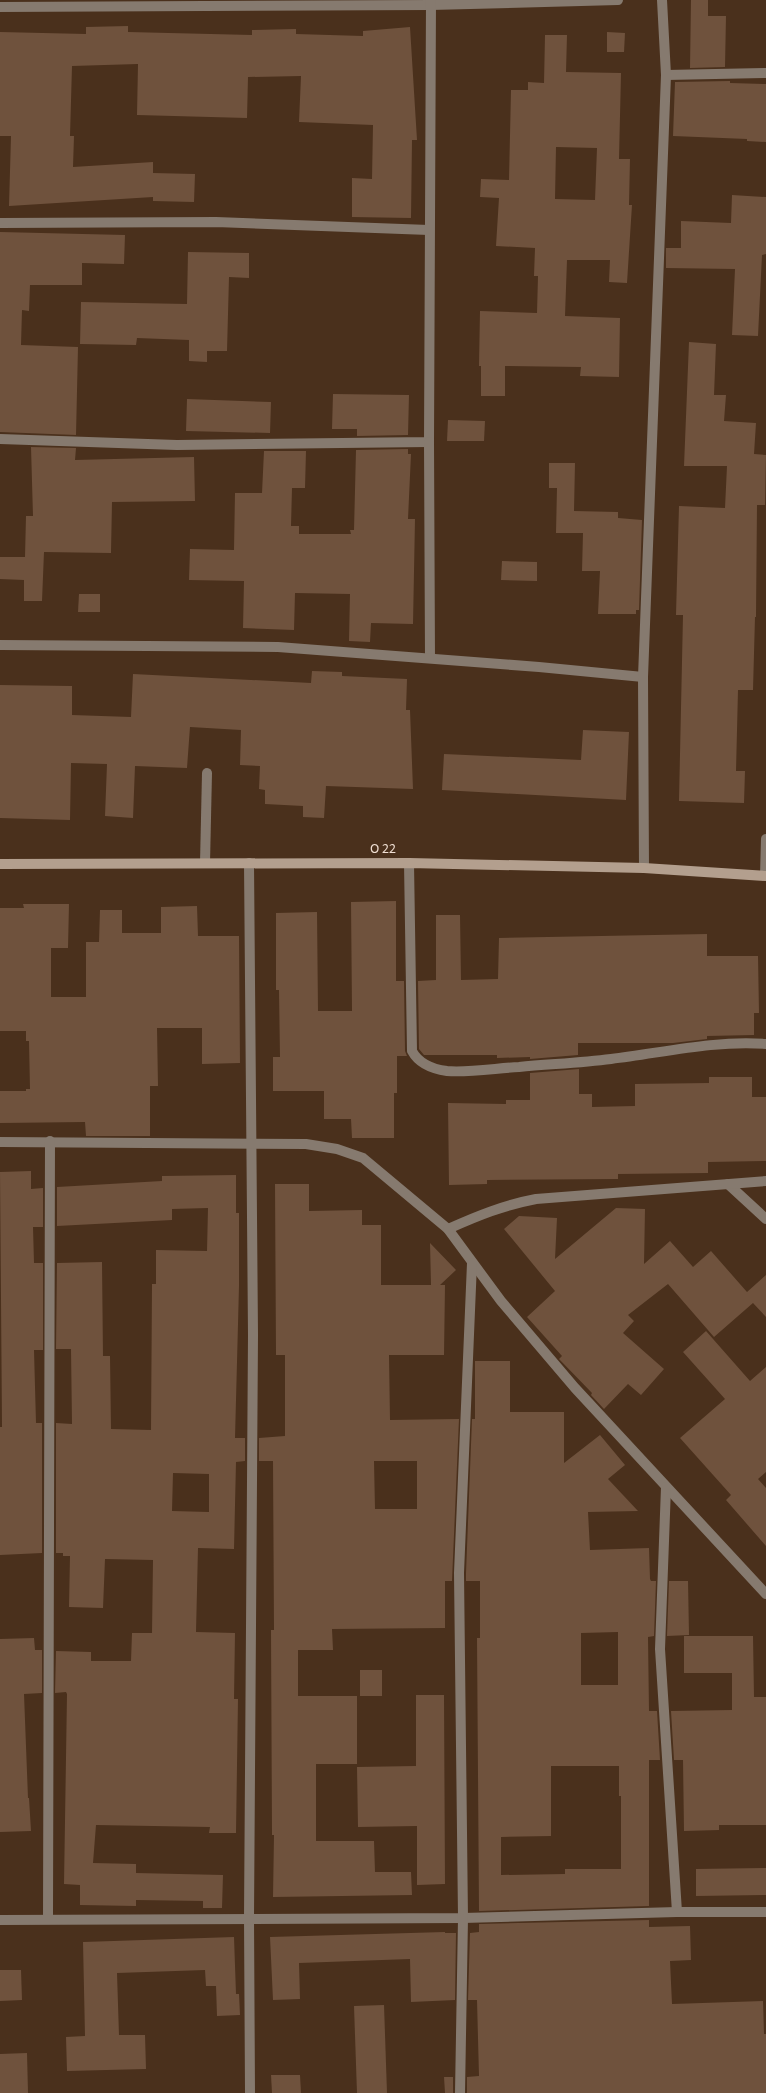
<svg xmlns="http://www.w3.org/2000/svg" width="766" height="2093" font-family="'Source Sans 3',sans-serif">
<rect width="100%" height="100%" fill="#4a301c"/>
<g fill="#6f523d" fill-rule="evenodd">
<path d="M 691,0 L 708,0 L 708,16 L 726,16 L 725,67 L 690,68 Z"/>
<path d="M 128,26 L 128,32 L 252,35 L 252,30 L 296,29 L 296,34 L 363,36 L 363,31 L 410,27 L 417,140 L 412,140 L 411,218 L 352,217 L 352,178 L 372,179 L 373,125 L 299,122 L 301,76 L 248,77 L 247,118 L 137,115 L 138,64 L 72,66 L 70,136 L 74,136 L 73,167 L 153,162 L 153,173 L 195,174 L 194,202 L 153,201 L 153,197 L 9,206 L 11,136 L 0,136 L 0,32 L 86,34 L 86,27 Z"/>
<path d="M 607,32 L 625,33 L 624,52 L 607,52 Z"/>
<path d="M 545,35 L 567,35 L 566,72 L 621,73 L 619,159 L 630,159 L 629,205 L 632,205 L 627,283 L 609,282 L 610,260 L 567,260 L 565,316 L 620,318 L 619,377 L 580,376 L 581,367 L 505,366 L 505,396 L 481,396 L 481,366 L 479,366 L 480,311 L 537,313 L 538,276 L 534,276 L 535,248 L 496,246 L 499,198 L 480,197 L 481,179 L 509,180 L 511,90 L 528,90 L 528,82 L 544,83 ZM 556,147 L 597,148 L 595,200 L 555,199 Z"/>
<path d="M 730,81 L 730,83 L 766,84 L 766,142 L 747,141 L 747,139 L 673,136 L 675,82 Z"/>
<path d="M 732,195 L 766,197 L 766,254 L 762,255 L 758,336 L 732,335 L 735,269 L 666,268 L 666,248 L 681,248 L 681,221 L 731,223 Z"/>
<path d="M 0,232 L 125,235 L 124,264 L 82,263 L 82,285 L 30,285 L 29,311 L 22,310 L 21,345 L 78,347 L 76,435 L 0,432 Z"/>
<path d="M 188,252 L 249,253 L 249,278 L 229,277 L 227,351 L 207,351 L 207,362 L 189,361 L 189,340 L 137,338 L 136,345 L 80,344 L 81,302 L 187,304 Z"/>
<path d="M 689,342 L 716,344 L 714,395 L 726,395 L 724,421 L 756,423 L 754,454 L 766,455 L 765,505 L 757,505 L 756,617 L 755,617 L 753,690 L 738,690 L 736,771 L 745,771 L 744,803 L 679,801 L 683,615 L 676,615 L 679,506 L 725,508 L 727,466 L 684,466 Z"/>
<path d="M 333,394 L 409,395 L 408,435 L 357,436 L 357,429 L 332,429 Z"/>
<path d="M 187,399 L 271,402 L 270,433 L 186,431 Z"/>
<path d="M 448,420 L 485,421 L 484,441 L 447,441 Z"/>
<path d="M 31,447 L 76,448 L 75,460 L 194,457 L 195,501 L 112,502 L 111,553 L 44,552 L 42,601 L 24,601 L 24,580 L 0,579 L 0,557 L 25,557 L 26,516 L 33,516 Z"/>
<path d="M 408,449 L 408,454 L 411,454 L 408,519 L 415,519 L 413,624 L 371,623 L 370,642 L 349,641 L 350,594 L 295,593 L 294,630 L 243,628 L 244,581 L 189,580 L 190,549 L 234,550 L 235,493 L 262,493 L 264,451 L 306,451 L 305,488 L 292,488 L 291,526 L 299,526 L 299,534 L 351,534 L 350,530 L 354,530 L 356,450 Z"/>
<path d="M 549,463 L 575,463 L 574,511 L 618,512 L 618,518 L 642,520 L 639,610 L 636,610 L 636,614 L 598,614 L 600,571 L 582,571 L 583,533 L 556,533 L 557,488 L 549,488 Z"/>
<path d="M 502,561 L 537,562 L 537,581 L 501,580 Z"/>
<path d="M 79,594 L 100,594 L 100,612 L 78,612 Z"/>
<path d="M 312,671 L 342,672 L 342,676 L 407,679 L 406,710 L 410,710 L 413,789 L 326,786 L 324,818 L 303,817 L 303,806 L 265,804 L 265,790 L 259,789 L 260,766 L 240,765 L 241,730 L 190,727 L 187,768 L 135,766 L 133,818 L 105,816 L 107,764 L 71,763 L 70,820 L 0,818 L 0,685 L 72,686 L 72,715 L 131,717 L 133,674 L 311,683 Z"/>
<path d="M 583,730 L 629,732 L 626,800 L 442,790 L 444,754 L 581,760 Z"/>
<path d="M 396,901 L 396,981 L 404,981 L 405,1051 L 407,1056 L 397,1056 L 397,1093 L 394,1093 L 394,1138 L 352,1138 L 351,1119 L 324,1119 L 324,1091 L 273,1091 L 273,1057 L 280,1057 L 279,990 L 276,990 L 276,913 L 317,912 L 318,1011 L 352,1011 L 351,902 Z"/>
<path d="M 23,904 L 69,904 L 68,948 L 51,948 L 51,997 L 86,997 L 86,942 L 99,942 L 100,910 L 122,910 L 122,933 L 161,933 L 161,907 L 197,906 L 198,936 L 239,936 L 240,1063 L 202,1064 L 202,1028 L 157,1028 L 158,1086 L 150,1086 L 150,1136 L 86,1136 L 85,1122 L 0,1123 L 0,1091 L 26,1091 L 26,1089 L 30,1089 L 29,1041 L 26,1041 L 26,1031 L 0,1031 L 0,908 L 24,908 Z"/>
<path d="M 436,915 L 460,915 L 461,980 L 498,979 L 499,938 L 707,934 L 707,956 L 758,956 L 759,1013 L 754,1013 L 754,1035 L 707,1036 L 707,1039 L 673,1043 L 578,1043 L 578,1055 L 530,1059 L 530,1057 L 497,1058 L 497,1055 L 424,1055 L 419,1049 L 418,981 L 436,980 Z"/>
<path d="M 579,1069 L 579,1094 L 592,1094 L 592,1107 L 635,1106 L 635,1084 L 709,1083 L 709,1077 L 752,1077 L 752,1097 L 766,1097 L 766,1161 L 708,1162 L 708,1173 L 618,1174 L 618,1179 L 487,1180 L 487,1184 L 449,1185 L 448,1103 L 506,1104 L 506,1100 L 530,1100 L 530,1073 Z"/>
<path d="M 31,1171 L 31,1189 L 43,1188 L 43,1227 L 33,1227 L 34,1263 L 43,1263 L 43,1350 L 34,1350 L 36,1423 L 42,1423 L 42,1553 L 0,1555 L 0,1427 L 2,1427 L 0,1172 Z"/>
<path d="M 236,1175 L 236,1213 L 239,1213 L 239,1286 L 235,1438 L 245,1438 L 245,1461 L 236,1462 L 234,1549 L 198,1548 L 196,1632 L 235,1633 L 234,1699 L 238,1699 L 236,1833 L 209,1833 L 210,1827 L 96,1825 L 93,1863 L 136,1864 L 136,1873 L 223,1875 L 222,1908 L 203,1908 L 203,1901 L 136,1900 L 136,1906 L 80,1905 L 80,1885 L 64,1884 L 67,1694 L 66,1692 L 55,1693 L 56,1651 L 91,1652 L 91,1661 L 131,1661 L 132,1633 L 152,1633 L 153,1560 L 105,1559 L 103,1608 L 69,1607 L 70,1556 L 63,1556 L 63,1553 L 56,1553 L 56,1423 L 72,1424 L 71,1349 L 56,1349 L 57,1263 L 102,1262 L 103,1356 L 110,1356 L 111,1429 L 151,1430 L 152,1284 L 156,1284 L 156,1250 L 207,1251 L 208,1208 L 172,1209 L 172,1220 L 57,1226 L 57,1187 L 162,1181 L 162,1176 ZM 173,1473 L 209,1474 L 209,1512 L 172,1511 Z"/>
<path d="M 275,1184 L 309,1184 L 309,1211 L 362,1210 L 362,1225 L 381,1225 L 381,1285 L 431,1285 L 430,1243 L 456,1270 L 440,1285 L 445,1285 L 444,1355 L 389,1355 L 390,1420 L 459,1419 L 452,1581 L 445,1581 L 445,1628 L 332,1629 L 333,1650 L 298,1650 L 298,1696 L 357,1696 L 357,1764 L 316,1764 L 316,1841 L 374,1841 L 375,1872 L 411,1872 L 412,1895 L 273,1897 L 274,1835 L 272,1835 L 271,1630 L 274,1630 L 273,1461 L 259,1461 L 259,1438 L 285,1436 L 285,1355 L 276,1355 ZM 374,1461 L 417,1461 L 417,1509 L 375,1509 Z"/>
<path d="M 616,1208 L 645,1209 L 644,1264 L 670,1241 L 693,1267 L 711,1251 L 747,1292 L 766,1275 L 766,1317 L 753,1303 L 714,1337 L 668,1284 L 628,1315 L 634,1321 L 623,1333 L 664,1369 L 641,1395 L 628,1384 L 604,1409 L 591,1395 L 592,1393 L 559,1359 L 562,1356 L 527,1317 L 555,1291 L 504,1229 L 519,1216 L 557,1218 L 555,1259 Z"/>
<path d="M 706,1331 L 750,1381 L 766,1367 L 766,1472 L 758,1479 L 766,1488 L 766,1546 L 726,1500 L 731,1495 L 680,1438 L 725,1399 L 683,1352 Z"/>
<path d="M 475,1361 L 510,1361 L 510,1412 L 564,1412 L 564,1463 L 600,1435 L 625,1465 L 608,1479 L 638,1511 L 588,1512 L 590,1550 L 649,1548 L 650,1579 L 651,1581 L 656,1581 L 654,1636 L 648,1637 L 649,1711 L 657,1711 L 660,1760 L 649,1760 L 649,1906 L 479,1911 L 477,1638 L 480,1638 L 480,1581 L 466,1581 L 466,1573 L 472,1419 L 475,1419 ZM 618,1632 L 618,1685 L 581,1685 L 581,1633 ZM 551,1766 L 619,1766 L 619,1796 L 621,1796 L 621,1869 L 565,1869 L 565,1874 L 501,1875 L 501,1837 L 551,1836 Z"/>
<path d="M 669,1581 L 688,1581 L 689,1635 L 667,1636 Z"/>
<path d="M 684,1636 L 753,1636 L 754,1697 L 766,1697 L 766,1825 L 719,1825 L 719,1830 L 684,1831 L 683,1760 L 674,1760 L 671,1711 L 732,1710 L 732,1673 L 684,1673 Z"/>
<path d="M 34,1638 L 35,1650 L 42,1650 L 42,1693 L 24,1694 L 28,1798 L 29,1798 L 31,1831 L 0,1832 L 0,1639 Z"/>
<rect x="360" y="1670" width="22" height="26"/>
<path d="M 416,1695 L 444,1695 L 445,1884 L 417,1885 L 417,1826 L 358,1827 L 357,1767 L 416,1766 Z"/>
<path d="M 766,1868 L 766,1895 L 696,1896 L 696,1869 Z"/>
<path d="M 649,1920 L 649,1927 L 690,1926 L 691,1960 L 670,1961 L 672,2004 L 763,2001 L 764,2034 L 766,2034 L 766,2093 L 467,2093 L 467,2077 L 479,2076 L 477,2000 L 468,2000 L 470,1933 L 479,1932 L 479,1924 Z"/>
<path d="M 445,1932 L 445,1933 L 456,1933 L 455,2000 L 411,2002 L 410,1959 L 299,1963 L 300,1999 L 273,2000 L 270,1937 Z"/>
<path d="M 234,1937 L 236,1994 L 239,1994 L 240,2015 L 217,2016 L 216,1986 L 206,1986 L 205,1970 L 117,1973 L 119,2035 L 145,2035 L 146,2069 L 67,2071 L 66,2037 L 85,2036 L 83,1942 Z"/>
<path d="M 0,1970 L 21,1970 L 22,2000 L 0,2001 Z"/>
<path d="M 384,2005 L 387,2093 L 357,2093 L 354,2006 Z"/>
<path d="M 27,2053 L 28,2093 L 0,2093 L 0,2054 Z"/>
<path d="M 271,2075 L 300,2075 L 301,2093 L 272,2093 Z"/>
<path d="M 444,2077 L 453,2077 L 453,2093 L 445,2093 Z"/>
</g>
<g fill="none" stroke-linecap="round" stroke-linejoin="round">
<path stroke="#867a6f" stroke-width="10" d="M 205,863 L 207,773"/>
<g stroke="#867a6f" stroke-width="10">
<path d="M 0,7 L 431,5 L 618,0"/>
<path d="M 666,75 L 766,73"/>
<path d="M 0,223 L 216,222 L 429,230"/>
<path d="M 0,439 L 177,445 L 429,442 L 431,0"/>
<path d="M 429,442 L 430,658"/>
<path d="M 0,645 L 278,647 L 539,667 L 643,677"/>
<path d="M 249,863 L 253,1335 L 249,1918 L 250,2093"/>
<path d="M 409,863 L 412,1051 C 419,1064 432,1069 447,1071 C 467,1073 498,1068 519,1067 C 550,1064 580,1063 611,1059 C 662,1053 714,1040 766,1044"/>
<path d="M 644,868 L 643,677 L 666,75 L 662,0"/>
<path d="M 765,876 L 766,839"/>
<path d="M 0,1142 L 306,1144 L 337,1149 L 363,1158 L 448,1229 L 501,1301 L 575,1388 L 766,1594"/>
<path d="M 728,1184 L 766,1219"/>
<path d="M 448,1229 C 477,1216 504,1205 536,1199 L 766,1181"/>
<path d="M 666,1487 L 660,1649 L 677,1912"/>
<path d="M 48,1919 L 50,1141"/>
<path d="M 0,1920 L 463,1918 L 677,1912 L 766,1912"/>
<path d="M 460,2093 L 463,1918 L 459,1573 L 472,1263"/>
</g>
<path stroke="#b39f8e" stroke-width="10" d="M 0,864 L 409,863 L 644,868 L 766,876"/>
</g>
<g text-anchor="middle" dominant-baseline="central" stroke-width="5" stroke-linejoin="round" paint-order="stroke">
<g font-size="14" fill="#f0dfd3" stroke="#4a301c">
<text x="383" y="849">O 22</text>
</g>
</g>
</svg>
